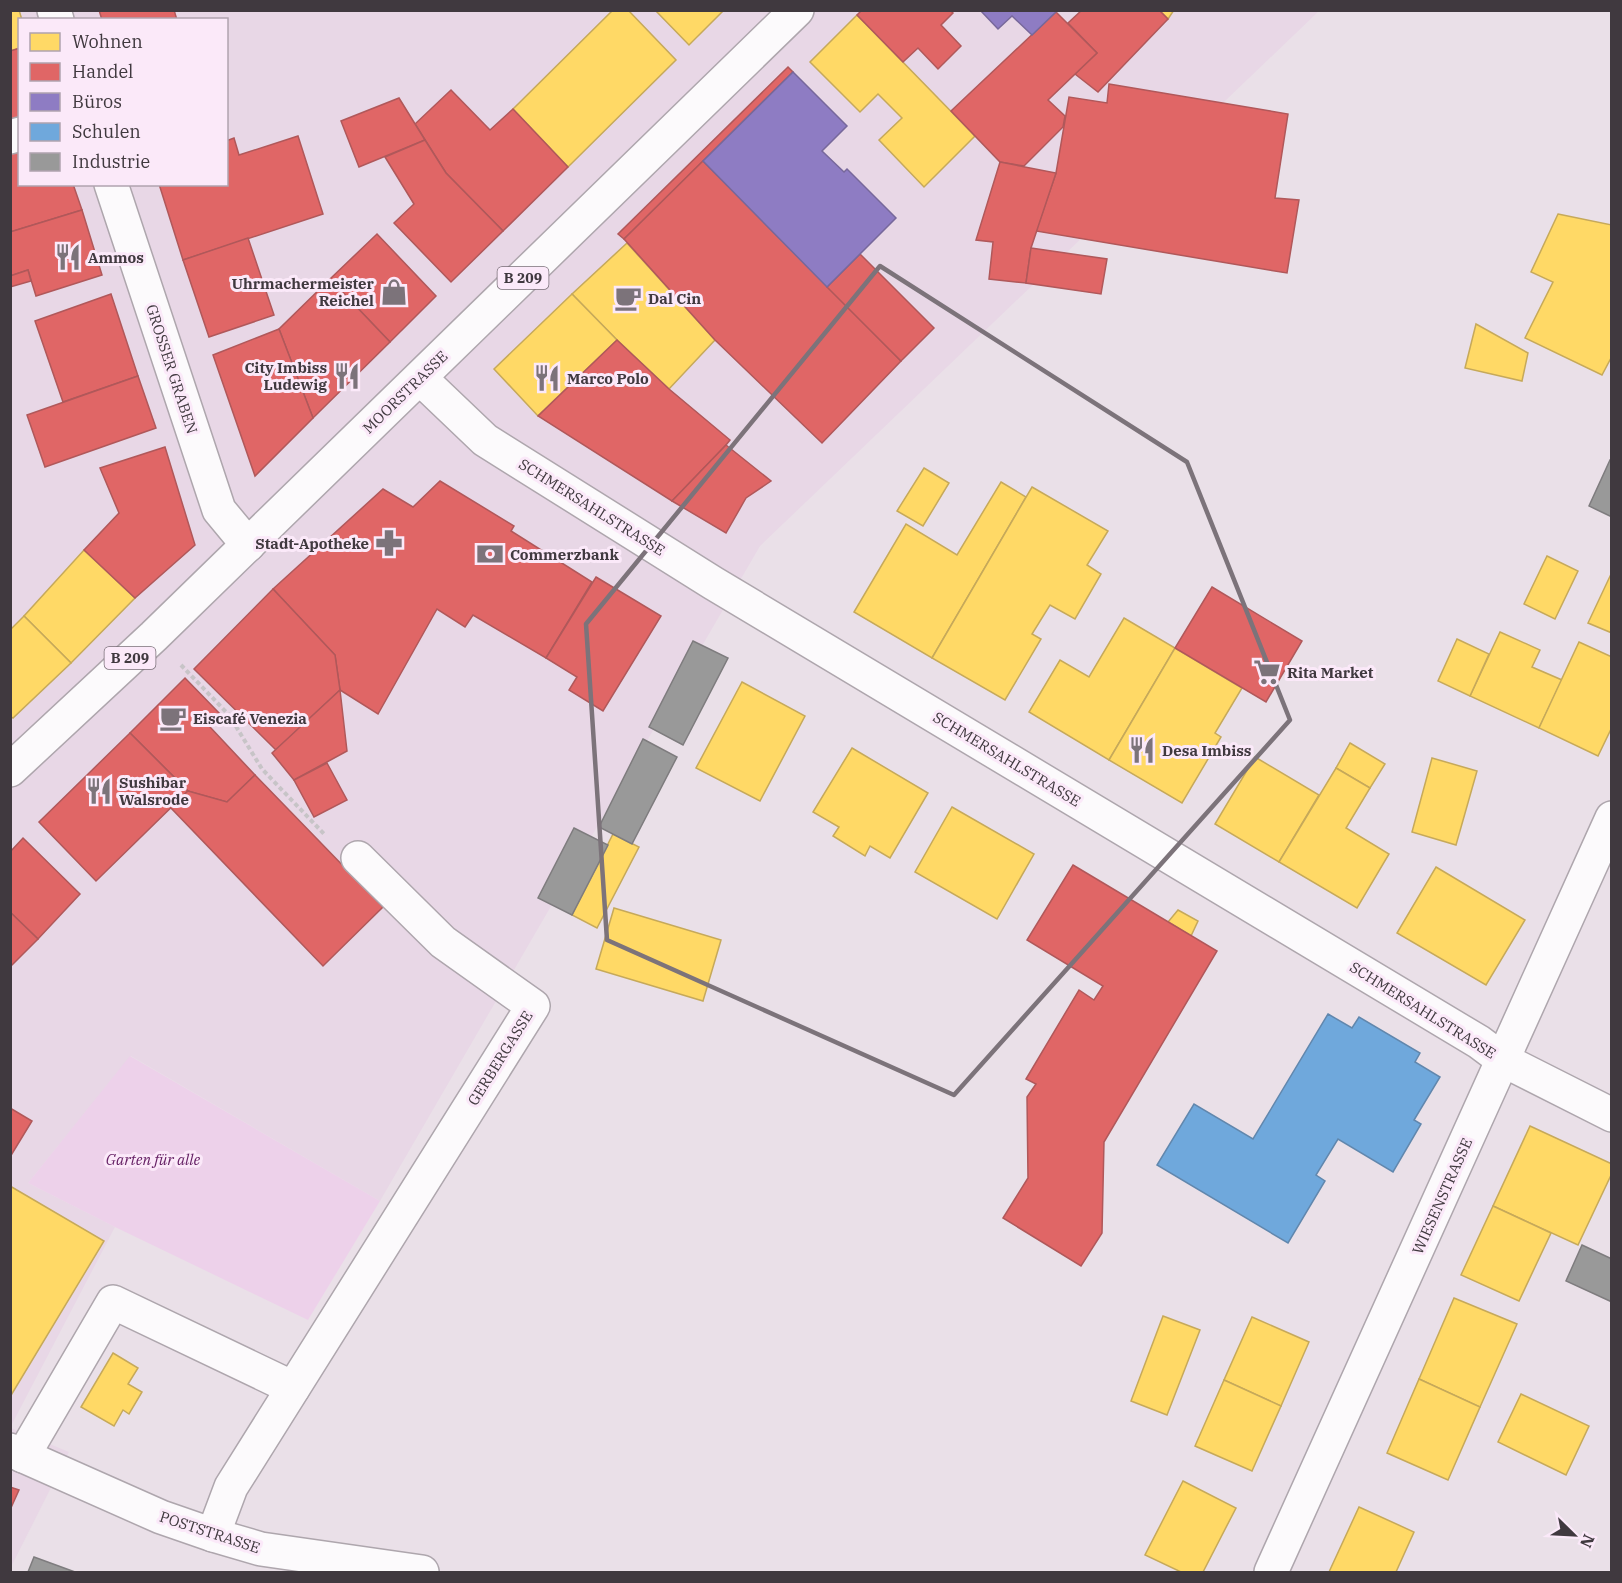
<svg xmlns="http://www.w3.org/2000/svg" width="1622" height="1583" font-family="'IBM Plex Serif',serif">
<rect width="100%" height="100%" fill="#eae0e8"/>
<g fill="#e8d7e6" fill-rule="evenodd">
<path d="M 11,11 L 1319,11 L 760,546 L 380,1201 L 131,1056 L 28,1183 L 115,1227 L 11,1426 ZM 20,20 L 226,20 L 226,184 L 20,184 Z"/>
<path d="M 11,1428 L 69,1452 L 11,1567 Z"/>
</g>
<path fill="#edd1ea" d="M 130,1056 L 380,1201 L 308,1320 L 115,1227 L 28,1183 Z"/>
<g fill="#ffd966" stroke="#c6a95a" stroke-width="1.5">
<path d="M 10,10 L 19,10 L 22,20 L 20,20 L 20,48 L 10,51 Z"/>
<path d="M 613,10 L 628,10 L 676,60 L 568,167 L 513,109 Z"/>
<path d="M 655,10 L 724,10 L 689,45 Z"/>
<path d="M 1159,10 L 1174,10 L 1168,19 Z"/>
<path d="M 857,15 L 975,136 L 924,187 L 879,140 L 902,118 L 878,94 L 860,112 L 810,62 Z"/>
<path d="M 1558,214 L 1612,225 L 1612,356 L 1602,375 L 1525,338 L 1553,282 L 1531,272 Z"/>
<path d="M 627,243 L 715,340 L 669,389 L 617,340 L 572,294 Z"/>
<path d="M 572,294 L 617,340 L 538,416 L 494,369 Z"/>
<path d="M 1476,324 L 1528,353 L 1522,381 L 1465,368 Z"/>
<path d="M 924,468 L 949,483 L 923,526 L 897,511 Z"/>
<path d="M 1001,482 L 1026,497 L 932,658 L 854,612 L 906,524 L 957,555 Z"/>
<path d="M 1032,487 L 1108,531 L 1087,565 L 1101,574 L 1075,619 L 1050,605 L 1032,634 L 1041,639 L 1005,700 L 932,658 Z"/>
<path d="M 84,550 L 135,598 L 71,663 L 24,616 Z"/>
<path d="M 1547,556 L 1578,571 L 1555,619 L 1524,604 Z"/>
<path d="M 1612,572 L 1612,633 L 1588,623 Z"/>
<path d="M 24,616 L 71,663 L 13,718 L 10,716 L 10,630 Z"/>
<path d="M 1124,618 L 1175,648 L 1109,760 L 1029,712 L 1060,660 L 1089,677 Z"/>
<path d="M 1500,632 L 1540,650 L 1532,667 L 1562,680 L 1539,728 L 1470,696 Z"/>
<path d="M 1457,639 L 1489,654 L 1470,696 L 1438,681 Z"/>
<path d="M 1579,642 L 1612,657 L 1612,727 L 1598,756 L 1539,728 Z"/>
<path d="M 1175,648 L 1242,688 L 1215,733 L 1221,737 L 1182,803 L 1109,760 Z"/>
<path d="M 742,682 L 805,716 L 760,801 L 696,768 Z"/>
<path d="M 1350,743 L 1385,764 L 1370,788 L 1336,768 Z"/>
<path d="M 852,748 L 928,793 L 890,858 L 870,846 L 865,856 L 833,836 L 839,827 L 813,812 Z"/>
<path d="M 1255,757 L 1319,795 L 1279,862 L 1215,824 Z"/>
<path d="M 1432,758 L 1477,771 L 1456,845 L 1412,832 Z"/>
<path d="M 1336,768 L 1370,788 L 1346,828 L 1389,854 L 1357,908 L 1279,862 Z"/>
<path d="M 952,807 L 1034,854 L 997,919 L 915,872 Z"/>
<path d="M 613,834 L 639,847 L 597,928 L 572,915 Z"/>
<path d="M 1436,867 L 1525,920 L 1486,985 L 1397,933 Z"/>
<path d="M 614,908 L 721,940 L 703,1001 L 596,969 Z"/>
<path d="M 1178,910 L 1198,921 L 1191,936 L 1168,922 Z"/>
<path d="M 1530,1126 L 1612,1164 L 1612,1173 L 1578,1245 L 1493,1206 Z"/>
<path d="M 10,1186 L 104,1241 L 10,1397 Z"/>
<path d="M 1493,1206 L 1551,1233 L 1519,1301 L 1461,1275 Z"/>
<path d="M 1454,1298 L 1517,1324 L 1480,1407 L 1419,1379 Z"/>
<path d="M 1163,1316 L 1200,1330 L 1167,1415 L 1131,1401 Z"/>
<path d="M 1252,1317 L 1309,1342 L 1281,1406 L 1224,1380 Z"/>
<path d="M 113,1353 L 138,1368 L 128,1384 L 142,1392 L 129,1414 L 123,1410 L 114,1426 L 81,1407 Z"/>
<path d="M 1419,1379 L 1480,1407 L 1448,1480 L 1387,1453 Z"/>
<path d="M 1224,1380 L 1281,1406 L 1252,1471 L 1195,1446 Z"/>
<path d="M 1521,1394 L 1589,1426 L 1566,1475 L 1498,1442 Z"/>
<path d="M 1183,1481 L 1236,1508 L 1203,1572 L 1181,1572 L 1145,1555 Z"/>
<path d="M 1359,1507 L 1414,1532 L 1396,1572 L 1329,1572 Z"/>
</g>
<g fill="#e06666" stroke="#b0585a" stroke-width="1.5">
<path d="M 99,10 L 174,10 L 177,20 L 102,20 Z"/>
<path d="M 862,10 L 950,10 L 953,13 L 941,25 L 961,46 L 938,69 L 918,48 L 903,62 L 857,15 Z"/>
<path d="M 1082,10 L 1159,10 L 1168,19 L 1098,92 L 1075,74 L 1097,53 L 1068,23 Z"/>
<path d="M 1056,12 L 1097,53 L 1048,100 L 1065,116 L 1063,127 L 1024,166 L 1000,162 L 951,111 Z"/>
<path d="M 20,48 L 20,122 L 10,125 L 10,51 Z"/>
<path d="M 788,67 L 793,72 L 703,161 L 624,239 L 618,234 Z"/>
<path d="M 1109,84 L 1288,114 L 1275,198 L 1299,200 L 1287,273 L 1036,231 L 1056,173 L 1069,97 L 1107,103 Z"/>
<path d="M 451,90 L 490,130 L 513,109 L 568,167 L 503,231 L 446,173 L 415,124 Z"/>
<path d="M 399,98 L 425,140 L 359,167 L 341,121 Z"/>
<path d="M 298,136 L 323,214 L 183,260 L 159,184 L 226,184 L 226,141 L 234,138 L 239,155 Z"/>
<path d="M 425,140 L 446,173 L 503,231 L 451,282 L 394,223 L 414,204 L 385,157 Z"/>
<path d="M 20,145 L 20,184 L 73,184 L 82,210 L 10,232 L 10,148 Z"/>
<path d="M 703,161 L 901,361 L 822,443 L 715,340 L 624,239 Z"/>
<path d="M 1000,162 L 1056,173 L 1031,248 L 1026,283 L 989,279 L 993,242 L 976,240 Z"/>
<path d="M 82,210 L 102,275 L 36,296 L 28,270 L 10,276 L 10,232 Z"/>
<path d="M 377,234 L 436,296 L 390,342 L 330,279 Z"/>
<path d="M 248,238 L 274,315 L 209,337 L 183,260 Z"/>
<path d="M 1031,248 L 1107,259 L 1101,294 L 1026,283 Z"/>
<path d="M 860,254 L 934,328 L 901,361 L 827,287 Z"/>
<path d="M 28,270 L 31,281 L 10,287 L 10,276 Z"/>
<path d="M 330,279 L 390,342 L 313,418 L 279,329 Z"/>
<path d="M 111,294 L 138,376 L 63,402 L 35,321 Z"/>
<path d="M 279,329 L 313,418 L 255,476 L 213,355 Z"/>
<path d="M 617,340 L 669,389 L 730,440 L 726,445 L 672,501 L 538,416 Z"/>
<path d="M 138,376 L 156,428 L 45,467 L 27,415 Z"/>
<path d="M 726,445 L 771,481 L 746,498 L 726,533 L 672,501 Z"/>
<path d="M 165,447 L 195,545 L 135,598 L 84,550 L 119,513 L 100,468 Z"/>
<path d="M 440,481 L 514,526 L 511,531 L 592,582 L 546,658 L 473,615 L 465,627 L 437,609 L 378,714 L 340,690 L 335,655 L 273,589 L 383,489 L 413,507 Z"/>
<path d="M 596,577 L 661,616 L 603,711 L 569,690 L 577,677 L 546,658 Z"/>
<path d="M 1212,587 L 1302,641 L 1266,702 L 1175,648 Z"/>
<path d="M 273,589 L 335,655 L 340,690 L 276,750 L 194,669 Z"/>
<path d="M 185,678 L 221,715 L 210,727 L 255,775 L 227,802 L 188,791 L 130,733 Z"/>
<path d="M 340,690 L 347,751 L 294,780 L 272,753 Z"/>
<path d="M 130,733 L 188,791 L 96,881 L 39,822 Z"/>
<path d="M 327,763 L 347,800 L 314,817 L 294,780 Z"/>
<path d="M 255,775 L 383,907 L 323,966 L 170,807 L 188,791 L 227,802 Z"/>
<path d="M 23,838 L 80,894 L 38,939 L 10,912 L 10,852 Z"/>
<path d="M 1073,865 L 1217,951 L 1104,1142 L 1102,1233 L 1081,1266 L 1003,1218 L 1028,1178 L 1027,1097 L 1036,1084 L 1026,1079 L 1079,990 L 1094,1000 L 1103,986 L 1027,940 Z"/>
<path d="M 10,912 L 38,939 L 10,967 Z"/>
<path d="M 10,1108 L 32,1121 L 10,1157 Z"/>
<path d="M 10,1487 L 19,1490 L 10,1510 Z"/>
</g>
<g fill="#8e7cc3" stroke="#77689b" stroke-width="1.5">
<path d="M 980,10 L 1058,10 L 1032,35 L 1012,16 L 998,29 Z"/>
<path d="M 793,72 L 847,126 L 822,151 L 844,172 L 847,169 L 896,218 L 827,287 L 703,161 Z"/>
</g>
<path fill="#6fa8dc" stroke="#6187ad" stroke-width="1.5" d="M 1328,1014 L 1352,1028 L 1359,1017 L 1420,1053 L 1415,1062 L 1440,1077 L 1414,1120 L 1421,1124 L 1393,1172 L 1338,1139 L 1316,1175 L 1325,1181 L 1288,1243 L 1157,1165 L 1194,1104 L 1253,1139 Z"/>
<g fill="#999" stroke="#7e7c7e" stroke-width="1.5">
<path d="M 1610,460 L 1612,461 L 1612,517 L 1589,506 Z"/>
<path d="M 693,641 L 728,658 L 683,745 L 649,727 Z"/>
<path d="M 643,739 L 677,757 L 632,844 L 599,827 Z"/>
<path d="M 574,828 L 608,845 L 572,915 L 538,898 Z"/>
<path d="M 1582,1245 L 1612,1259 L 1612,1302 L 1566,1281 Z"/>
<path d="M 34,1557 L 75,1572 L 28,1572 Z"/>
</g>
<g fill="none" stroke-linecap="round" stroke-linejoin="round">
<defs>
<g id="minor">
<path d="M 54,10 L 57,20"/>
<path d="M 10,137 L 20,134"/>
<path d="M 111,184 L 219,510 L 248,545"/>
<path d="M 420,378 L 485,440 L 713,583 L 1479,1042 L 1503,1060 L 1612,1115"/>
<path d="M 10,1450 L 161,1517 L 213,1535 L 261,1549 L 422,1572"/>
<path d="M 23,1456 L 113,1302 L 293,1388"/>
<path d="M 213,1535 L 231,1487 L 533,1006 L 443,942 L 358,858"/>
<path d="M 1271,1572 L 1612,818"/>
</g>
<path id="major" d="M 10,770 L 154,636 L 797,10"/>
</defs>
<use href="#minor" stroke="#aea6ad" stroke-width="36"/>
<use href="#major" stroke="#aea6ad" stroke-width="36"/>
<path stroke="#c7c4c7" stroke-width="4" stroke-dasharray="4.5 3" stroke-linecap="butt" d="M 181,665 L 229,715 L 262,769 L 325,835"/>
<use href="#minor" stroke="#fcfafc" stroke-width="33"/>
<use href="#major" stroke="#fcfafc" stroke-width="33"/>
</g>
<path fill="none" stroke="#7c737a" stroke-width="4.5" stroke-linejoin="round" d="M 880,266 L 1187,462 L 1290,720 L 954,1095 L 607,940 L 586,624 Z"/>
<defs>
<symbol id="restaurant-bare" viewBox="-9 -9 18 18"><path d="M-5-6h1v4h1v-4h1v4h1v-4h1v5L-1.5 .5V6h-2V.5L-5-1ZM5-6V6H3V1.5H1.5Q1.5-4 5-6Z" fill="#7c737a" stroke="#fbe9f9" stroke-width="2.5" paint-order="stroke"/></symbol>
<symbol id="shop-bare" viewBox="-9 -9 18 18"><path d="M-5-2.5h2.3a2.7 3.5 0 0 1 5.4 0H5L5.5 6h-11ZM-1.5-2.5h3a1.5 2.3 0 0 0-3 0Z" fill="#7c737a" stroke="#fbe9f9" stroke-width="2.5" paint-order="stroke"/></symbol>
<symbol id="cafe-bare" viewBox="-9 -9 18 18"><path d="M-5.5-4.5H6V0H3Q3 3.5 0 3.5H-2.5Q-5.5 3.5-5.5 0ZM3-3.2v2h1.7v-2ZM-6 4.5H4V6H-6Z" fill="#7c737a" stroke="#fbe9f9" stroke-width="2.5" paint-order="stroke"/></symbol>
<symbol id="pharmacy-bare" viewBox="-9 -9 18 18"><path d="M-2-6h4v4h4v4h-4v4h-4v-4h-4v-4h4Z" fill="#7c737a" stroke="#fbe9f9" stroke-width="2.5" paint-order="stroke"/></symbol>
<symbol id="bank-bare" viewBox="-9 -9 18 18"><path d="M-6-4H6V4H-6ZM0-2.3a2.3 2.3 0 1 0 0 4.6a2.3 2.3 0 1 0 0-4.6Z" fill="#7c737a" stroke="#fbe9f9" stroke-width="2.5" paint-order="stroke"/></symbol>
<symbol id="supermarket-bare" viewBox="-9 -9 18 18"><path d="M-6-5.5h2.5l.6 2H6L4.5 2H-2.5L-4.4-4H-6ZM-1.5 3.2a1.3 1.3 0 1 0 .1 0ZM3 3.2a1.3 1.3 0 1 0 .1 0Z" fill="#7c737a" stroke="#fbe9f9" stroke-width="2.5" paint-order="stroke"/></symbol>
</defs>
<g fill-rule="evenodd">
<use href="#restaurant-bare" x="49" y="238" width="38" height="38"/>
<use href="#shop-bare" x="375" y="273" width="38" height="38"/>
<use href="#cafe-bare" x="609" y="279" width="38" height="38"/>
<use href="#restaurant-bare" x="328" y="357" width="38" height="38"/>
<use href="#restaurant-bare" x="528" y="359" width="38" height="38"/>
<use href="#pharmacy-bare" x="370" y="524" width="38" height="38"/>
<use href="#bank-bare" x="471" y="535" width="38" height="38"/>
<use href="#supermarket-bare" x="1248" y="653" width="38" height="38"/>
<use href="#cafe-bare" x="154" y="699" width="38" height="38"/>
<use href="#restaurant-bare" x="1123" y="731" width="38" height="38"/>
<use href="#restaurant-bare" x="80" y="772" width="38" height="38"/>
</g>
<g text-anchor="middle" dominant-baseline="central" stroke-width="6" stroke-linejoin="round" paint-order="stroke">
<g fill="#fbe9f9" stroke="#786e77" stroke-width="1.5">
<rect x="497.5" y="267" width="51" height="22" rx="4.5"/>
<rect x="104.5" y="647" width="51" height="22" rx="4.5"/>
</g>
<g font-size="14" font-weight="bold" fill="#40393f">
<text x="523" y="278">B 209</text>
<text x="130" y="658">B 209</text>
</g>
<g font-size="15" font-weight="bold" fill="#40393f" stroke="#fbe9f9" text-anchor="start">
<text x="88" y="257">Ammos</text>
<text x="374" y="283" text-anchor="end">Uhrmachermeister<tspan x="374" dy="17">Reichel</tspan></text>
<text x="648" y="298">Dal Cin</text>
<text x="327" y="367" text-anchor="end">City Imbiss<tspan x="327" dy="17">Ludewig</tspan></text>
<text x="567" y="378">Marco Polo</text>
<text x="369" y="543" text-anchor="end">Stadt-Apotheke</text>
<text x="510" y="554">Commerzbank</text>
<text x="1287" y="672">Rita Market</text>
<text x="193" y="718">Eiscafé Venezia</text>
<text x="1162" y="750">Desa Imbiss</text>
<text x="119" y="782">Sushibar<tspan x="119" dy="17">Walsrode</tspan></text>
</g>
<g font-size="15" fill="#40393f" stroke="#fbe9f9">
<text transform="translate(172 369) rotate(72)">GROSSER GRABEN</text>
<text transform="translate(405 392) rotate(-44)">MOORSTRASSE</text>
<text transform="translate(592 507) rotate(32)">SCHMERSAHLSTRASSE</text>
<text transform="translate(1007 759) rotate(31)">SCHMERSAHLSTRASSE</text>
<text transform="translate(1423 1010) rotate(32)">SCHMERSAHLSTRASSE</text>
<text transform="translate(500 1058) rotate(-58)">GERBERGASSE</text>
<text transform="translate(1442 1196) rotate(-66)">WIESENSTRASSE</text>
<text transform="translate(210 1532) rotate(18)">POSTSTRASSE</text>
</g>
<g font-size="15" font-style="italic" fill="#662165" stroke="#fbe9f9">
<text x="153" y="1159">Garten für alle</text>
</g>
</g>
<rect width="1622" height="1583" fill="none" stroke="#40393f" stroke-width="24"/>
<rect x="18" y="18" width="210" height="168" fill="#fbe9f9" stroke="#b0a3af" stroke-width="1.5"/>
<rect x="30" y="33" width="30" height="18" fill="#ffd966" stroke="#b0a3af" stroke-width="1.5"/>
<text x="72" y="48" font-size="18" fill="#40393f">Wohnen</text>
<rect x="30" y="63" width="30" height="18" fill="#e06666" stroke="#b0a3af" stroke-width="1.5"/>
<text x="72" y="78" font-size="18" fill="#40393f">Handel</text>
<rect x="30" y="93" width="30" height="18" fill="#8e7cc3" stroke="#b0a3af" stroke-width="1.5"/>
<text x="72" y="108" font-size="18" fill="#40393f">Büros</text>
<rect x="30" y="123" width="30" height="18" fill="#6fa8dc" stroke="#b0a3af" stroke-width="1.5"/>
<text x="72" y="138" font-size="18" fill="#40393f">Schulen</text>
<rect x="30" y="153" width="30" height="18" fill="#999999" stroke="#b0a3af" stroke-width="1.5"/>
<text x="72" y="168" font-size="18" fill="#40393f">Industrie</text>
<g transform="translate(1574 1535) rotate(114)" stroke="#fbe9f9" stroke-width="4.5" paint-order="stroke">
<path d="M0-4.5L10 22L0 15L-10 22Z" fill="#40393f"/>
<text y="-9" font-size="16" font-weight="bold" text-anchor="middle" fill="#40393f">N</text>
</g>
</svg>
